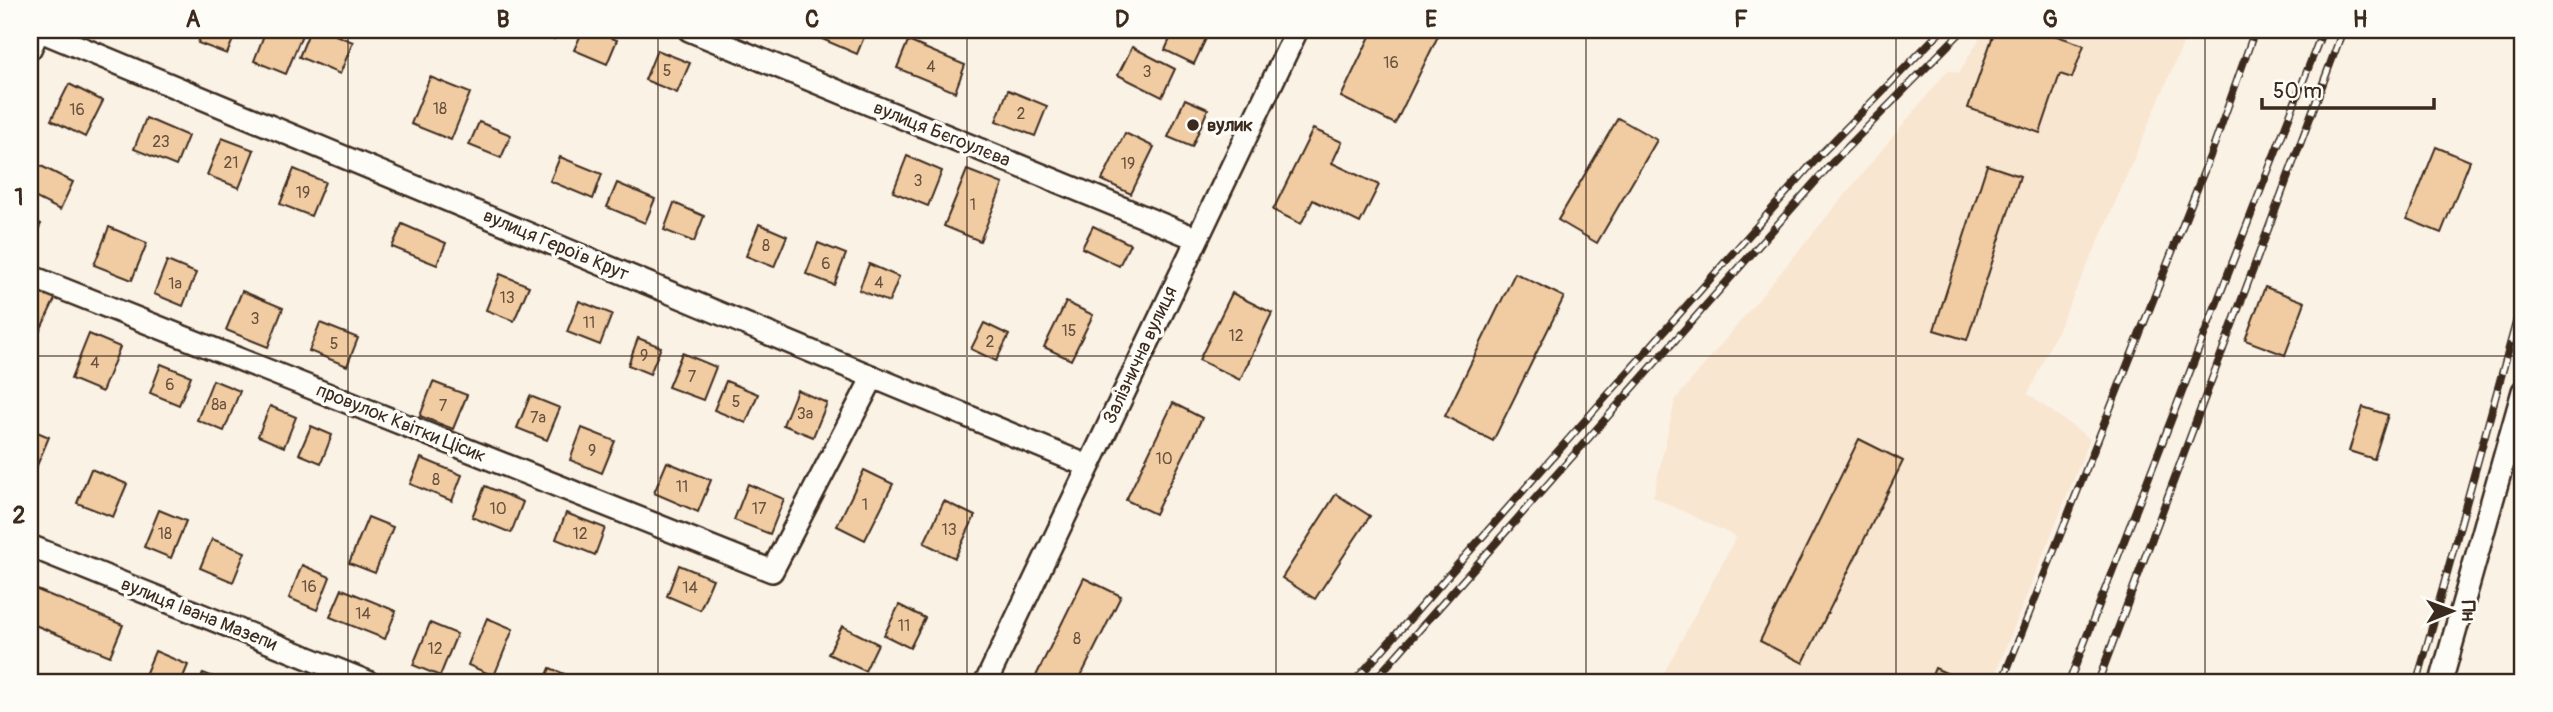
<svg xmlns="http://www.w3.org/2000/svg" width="2553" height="712" font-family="Pangolin,sans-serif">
<rect width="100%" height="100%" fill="#fbf2e6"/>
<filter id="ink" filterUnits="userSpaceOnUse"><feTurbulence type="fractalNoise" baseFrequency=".0143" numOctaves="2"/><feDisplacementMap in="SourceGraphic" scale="14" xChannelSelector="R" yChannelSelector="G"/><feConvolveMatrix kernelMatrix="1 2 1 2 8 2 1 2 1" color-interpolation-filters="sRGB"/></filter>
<g filter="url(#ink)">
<path fill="#f8e6d1" d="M 1984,30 L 2189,30 L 2097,245 L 2028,394 L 2090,439 L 1992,682 L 1659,682 L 1736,537 L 1653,497 L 1675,400 L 1948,70 L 1959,73 Z"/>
<g fill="#f1cba1" stroke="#3b2a1e" stroke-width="2">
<path d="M 203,30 L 237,30 L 227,54 L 198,43 Z"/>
<path d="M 266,30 L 304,30 L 286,74 L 254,61 Z"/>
<path d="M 310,30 L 323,30 L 353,42 L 340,74 L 299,57 Z"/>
<path d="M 533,30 L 558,30 L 554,39 Z"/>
<path d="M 583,30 L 592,30 L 617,40 L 607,64 L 574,50 Z"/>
<path d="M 785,30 L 806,30 L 803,37 Z"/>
<path d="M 826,30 L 867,30 L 857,54 L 822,39 Z"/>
<path d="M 1174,30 L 1210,30 L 1194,64 L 1165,50 Z"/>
<path d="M 1373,30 L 1441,30 L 1395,124 L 1341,97 Z"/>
<path d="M 1995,30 L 2039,30 L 2084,45 L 2072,78 L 2060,74 L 2040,133 L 1968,108 Z"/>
<path d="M 908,41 L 965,65 L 955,92 L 897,68 Z"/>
<path d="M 1132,47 L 1175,69 L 1162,97 L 1118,75 Z"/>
<path d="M 657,50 L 690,63 L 677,93 L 645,80 Z"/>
<path d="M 430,77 L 470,93 L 451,140 L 411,124 Z"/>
<path d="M 69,84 L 103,101 L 85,137 L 51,120 Z"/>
<path d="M 1008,90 L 1047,106 L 1035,136 L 996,121 Z"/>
<path d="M 1185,99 L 1208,109 L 1192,147 L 1168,137 Z"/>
<path d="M 146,118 L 188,136 L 176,166 L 134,149 Z"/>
<path d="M 1618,118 L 1657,140 L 1597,243 L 1558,220 Z"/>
<path d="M 479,122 L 511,135 L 501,158 L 469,145 Z"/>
<path d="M 1313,129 L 1342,142 L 1332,163 L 1379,185 L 1360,223 L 1313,200 L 1301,224 L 1273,210 Z"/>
<path d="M 1125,133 L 1154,147 L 1131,194 L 1102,180 Z"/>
<path d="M 222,138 L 254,150 L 239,188 L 207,175 Z"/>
<path d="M 2436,147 L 2470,161 L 2441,233 L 2407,219 Z"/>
<path d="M 907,156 L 942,171 L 928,206 L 893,192 Z"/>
<path d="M 560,157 L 602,174 L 593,199 L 550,181 Z"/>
<path d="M 33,162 L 73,182 L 60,210 L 30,195 Z"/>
<path d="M 1987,165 L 2020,176 L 1967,340 L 1934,330 Z"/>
<path d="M 294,169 L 325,182 L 311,216 L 280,204 Z"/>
<path d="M 967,170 L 1003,184 L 980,241 L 944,226 Z"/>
<path d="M 617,183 L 655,199 L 645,223 L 607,207 Z"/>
<path d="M 674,203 L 704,216 L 694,242 L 664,230 Z"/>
<path d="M 30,218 L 41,224 L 30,246 Z"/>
<path d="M 402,224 L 446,243 L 437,265 L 392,247 Z"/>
<path d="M 759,224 L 787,236 L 774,267 L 746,256 Z"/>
<path d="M 1093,226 L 1130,244 L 1119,266 L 1082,248 Z"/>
<path d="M 109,227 L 147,243 L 132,280 L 94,265 Z"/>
<path d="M 818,243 L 846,254 L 834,285 L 806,274 Z"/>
<path d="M 167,261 L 196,273 L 183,306 L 154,294 Z"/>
<path d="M 869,264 L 899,277 L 889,302 L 859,290 Z"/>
<path d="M 1515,273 L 1564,297 L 1493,441 L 1445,416 Z"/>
<path d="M 500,274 L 529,286 L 514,321 L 486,310 Z"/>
<path d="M 36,287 L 56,297 L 35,341 L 30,339 L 30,300 Z"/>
<path d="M 2265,287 L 2305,302 L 2285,355 L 2245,340 Z"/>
<path d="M 242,291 L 283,308 L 268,347 L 226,330 Z"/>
<path d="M 1232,293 L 1272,313 L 1240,380 L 1199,360 Z"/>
<path d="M 579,301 L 612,314 L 600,345 L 567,332 Z"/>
<path d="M 1066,302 L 1093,315 L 1071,360 L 1044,347 Z"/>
<path d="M 320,323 L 358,338 L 347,366 L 309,351 Z"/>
<path d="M 984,323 L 1009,335 L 996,361 L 971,349 Z"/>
<path d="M 89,334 L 120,347 L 102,392 L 71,379 Z"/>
<path d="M 638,338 L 661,347 L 650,374 L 628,365 Z"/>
<path d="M 682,353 L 716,367 L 703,400 L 668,387 Z"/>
<path d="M 161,364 L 191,376 L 179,405 L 150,393 Z"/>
<path d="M 213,380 L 240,391 L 224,431 L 197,420 Z"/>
<path d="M 726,381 L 758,394 L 746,423 L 714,410 Z"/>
<path d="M 433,382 L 467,395 L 453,429 L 420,416 Z"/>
<path d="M 797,390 L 827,403 L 813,437 L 783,425 Z"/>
<path d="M 530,396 L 560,408 L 547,440 L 517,428 Z"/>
<path d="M 1173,403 L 1202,418 L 1155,514 L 1126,500 Z"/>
<path d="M 270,406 L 296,417 L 284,447 L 258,436 Z"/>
<path d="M 2363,407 L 2388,415 L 2374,459 L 2349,451 Z"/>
<path d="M 311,426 L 332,435 L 321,463 L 299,454 Z"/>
<path d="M 582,428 L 615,441 L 602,473 L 570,460 Z"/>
<path d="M 30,429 L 49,437 L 33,475 L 30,473 Z"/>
<path d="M 1859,439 L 1903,461 L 1803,663 L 1760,641 Z"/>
<path d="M 421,458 L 462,475 L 452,501 L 410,484 Z"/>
<path d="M 667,462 L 711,480 L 698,512 L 654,493 Z"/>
<path d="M 91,469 L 127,484 L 113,517 L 77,503 Z"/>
<path d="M 864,470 L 893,484 L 865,540 L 837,526 Z"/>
<path d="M 748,484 L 784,499 L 770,534 L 734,520 Z"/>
<path d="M 485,486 L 523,502 L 511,533 L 472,517 Z"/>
<path d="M 1336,494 L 1370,516 L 1315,599 L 1282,578 Z"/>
<path d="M 944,501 L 975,516 L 955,558 L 924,543 Z"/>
<path d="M 159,510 L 186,521 L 171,558 L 144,547 Z"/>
<path d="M 566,513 L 605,528 L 595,555 L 556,539 Z"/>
<path d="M 368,517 L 393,527 L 375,573 L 349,563 Z"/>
<path d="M 212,539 L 245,552 L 233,582 L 200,568 Z"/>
<path d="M 302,565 L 330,577 L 317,610 L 289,598 Z"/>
<path d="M 679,565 L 713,579 L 700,610 L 667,596 Z"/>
<path d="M 1084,578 L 1121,596 L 1078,682 L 1033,682 Z"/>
<path d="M 30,587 L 123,625 L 110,656 L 30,623 Z"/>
<path d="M 342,589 L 396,611 L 385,639 L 330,617 Z"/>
<path d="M 899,605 L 925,618 L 910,648 L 884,635 Z"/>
<path d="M 487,618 L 513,629 L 494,676 L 468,665 Z"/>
<path d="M 430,623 L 457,634 L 440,676 L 413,665 Z"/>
<path d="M 842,626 L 878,644 L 865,671 L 828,654 Z"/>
<path d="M 155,651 L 188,665 L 181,682 L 142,682 Z"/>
<path d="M 550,668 L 583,682 L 544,682 Z"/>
<path d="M 1935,668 L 1955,677 L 1952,682 L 1929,682 Z"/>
<path d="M 203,673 L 226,682 L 200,682 Z"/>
</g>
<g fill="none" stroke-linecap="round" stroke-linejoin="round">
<defs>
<g id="street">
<path d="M 689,30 L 1195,238"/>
<path d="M 30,49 L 39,30"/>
<path d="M 30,276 L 772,571 L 873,377 L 38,30"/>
<path d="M 873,377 L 1088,466"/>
<path d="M 30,546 L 368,682"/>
<path d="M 986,682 L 1297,30"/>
<path d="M 2441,682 L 2523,391"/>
</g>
</defs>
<use href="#street" stroke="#3b2a1e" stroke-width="26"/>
<use href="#street" stroke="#fdfcf7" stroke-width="21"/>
<defs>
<g id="rail">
<path d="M 1354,682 L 1818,157 L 1942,30"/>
<path d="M 1373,682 L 1830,165 L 1963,30"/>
<path d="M 2002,682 L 2212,151 L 2255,30"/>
<path d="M 2069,682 L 2323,30"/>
<path d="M 2098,682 L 2343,30"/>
<path d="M 2417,682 L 2523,297"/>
</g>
</defs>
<use href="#rail" stroke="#3b2a1e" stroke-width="8"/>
<use href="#rail" stroke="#fdfcf7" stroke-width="5" stroke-dasharray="16" stroke-linecap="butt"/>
</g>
</g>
<path fill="none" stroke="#3b2a1e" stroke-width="2" stroke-opacity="0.55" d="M 348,30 L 348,682M 658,30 L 658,682M 967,30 L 967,682M 1276,30 L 1276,682M 1586,30 L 1586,682M 1896,30 L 1896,682M 2205,30 L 2205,682M 30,356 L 2523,356"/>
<circle fill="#3b2a1e" stroke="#fdfcf7" stroke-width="2.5" cx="1193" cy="125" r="7"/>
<g text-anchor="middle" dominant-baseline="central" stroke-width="7" stroke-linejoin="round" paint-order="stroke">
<g font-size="16" fill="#68523f">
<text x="1391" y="63">16</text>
<text x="931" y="67">4</text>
<text x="667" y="71">5</text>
<text x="1147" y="72">3</text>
<text x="440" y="109">18</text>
<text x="77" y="110">16</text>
<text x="1021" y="114">2</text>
<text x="161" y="142">23</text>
<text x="231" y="163">21</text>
<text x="1128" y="164">19</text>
<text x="918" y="181">3</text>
<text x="303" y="193">19</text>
<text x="973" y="205">1</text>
<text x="766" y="246">8</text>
<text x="826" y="264">6</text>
<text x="879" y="283">4</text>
<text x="175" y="284">1а</text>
<text x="507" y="298">13</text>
<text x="255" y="319">3</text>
<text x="589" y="323">11</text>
<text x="1069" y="331">15</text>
<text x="1236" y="336">12</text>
<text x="990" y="342">2</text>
<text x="334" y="344">5</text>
<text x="644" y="356">9</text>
<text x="95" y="363">4</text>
<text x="692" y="377">7</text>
<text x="170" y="385">6</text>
<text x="736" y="402">5</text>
<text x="219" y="405">8а</text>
<text x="443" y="406">7</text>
<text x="805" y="414">3а</text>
<text x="538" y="418">7а</text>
<text x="592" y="451">9</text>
<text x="1164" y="459">10</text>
<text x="436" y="480">8</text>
<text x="682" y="487">11</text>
<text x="865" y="505">1</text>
<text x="498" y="509">10</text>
<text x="759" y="509">17</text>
<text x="949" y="530">13</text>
<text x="165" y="534">18</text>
<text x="580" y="534">12</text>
<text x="309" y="587">16</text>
<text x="690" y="588">14</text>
<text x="363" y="614">14</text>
<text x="904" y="626">11</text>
<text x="1077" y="639">8</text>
<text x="435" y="649">12</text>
</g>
<g font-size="19" font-weight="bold" fill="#3b2a1e" stroke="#fdfcf7" text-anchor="start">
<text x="1207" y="125">вулик</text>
</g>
<g font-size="19" fill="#3b2a1e" stroke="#fdfcf7">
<text transform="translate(942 134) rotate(22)">вулиця Бєгоулєва</text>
<text transform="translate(556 245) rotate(23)">вулиця Героїв Крут</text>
<text transform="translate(1140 355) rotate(-65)">Залізнична вулиця</text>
<text transform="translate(401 423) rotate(22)">провулок Квітки Цісик</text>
<text transform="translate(199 614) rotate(22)">вулиця Івана Мазепи</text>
</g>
</g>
<rect width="2553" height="712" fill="none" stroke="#fdfcf7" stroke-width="77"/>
<g transform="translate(2452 611) rotate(89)" stroke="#fdfcf7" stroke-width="5" paint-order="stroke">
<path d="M0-5L12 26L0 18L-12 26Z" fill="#3b2a1e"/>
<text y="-10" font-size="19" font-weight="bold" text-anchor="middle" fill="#3b2a1e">Пн</text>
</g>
<path d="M2262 98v10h172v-10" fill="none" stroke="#3b2a1e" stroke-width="3.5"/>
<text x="2273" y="98" font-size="21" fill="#3b2a1e" stroke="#fdfcf7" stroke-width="5" paint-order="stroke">50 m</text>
<rect x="38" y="38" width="2476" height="636" fill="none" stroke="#3b2a1e" stroke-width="2.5"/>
<g font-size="23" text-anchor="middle" font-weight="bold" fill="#3b2a1e">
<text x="193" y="27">A</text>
<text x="503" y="27">B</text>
<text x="812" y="27">C</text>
<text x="1122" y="27">D</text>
<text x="1431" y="27">E</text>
<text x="1741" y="27">F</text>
<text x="2050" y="27">G</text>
<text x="2360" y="27">H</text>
<text x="19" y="205">1</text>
<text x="19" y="523">2</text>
</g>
</svg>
